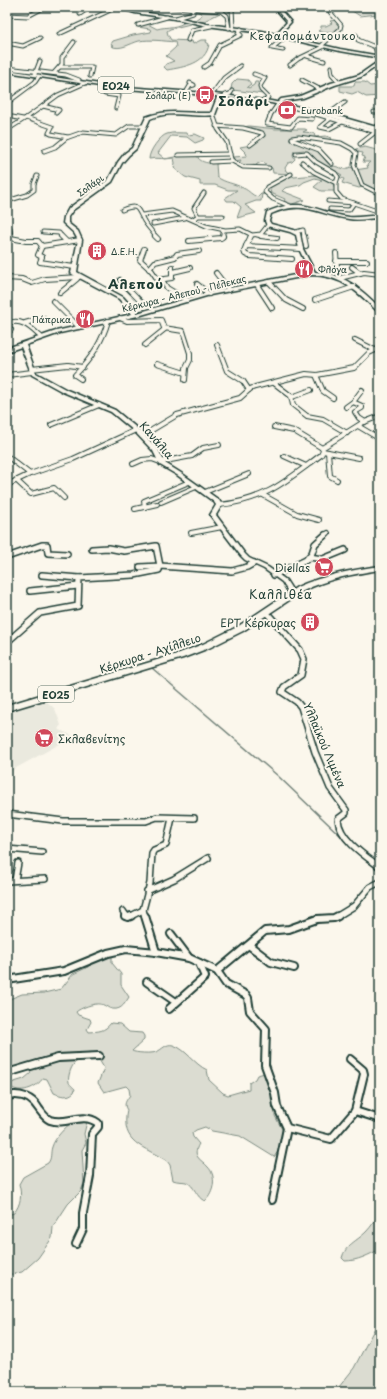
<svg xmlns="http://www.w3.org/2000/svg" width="387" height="1399" font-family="'Playpen Sans',sans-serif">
<rect width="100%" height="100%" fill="#fbf7ec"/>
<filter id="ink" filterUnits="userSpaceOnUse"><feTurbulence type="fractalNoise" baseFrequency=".025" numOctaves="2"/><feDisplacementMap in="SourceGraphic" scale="8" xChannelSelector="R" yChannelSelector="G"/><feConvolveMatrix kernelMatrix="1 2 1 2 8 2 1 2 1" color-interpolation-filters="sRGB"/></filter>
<g filter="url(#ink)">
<path fill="#eae9de" d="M 45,700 L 55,709 L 61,725 L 58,729 L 73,736 L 67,740 L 7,773 L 7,711 Z"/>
<g fill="#dbdcd1" stroke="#7d8c82" fill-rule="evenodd">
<path d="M 185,7 L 221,7 L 226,8 L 229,11 L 229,13 L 222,12 L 200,23 L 194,22 L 190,24 L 170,29 L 167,31 L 168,35 L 171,40 L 192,41 L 193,44 L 201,40 L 207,40 L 206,42 L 209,44 C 206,64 184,67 167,70 L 164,67 L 166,64 L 174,61 L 166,56 L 176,47 L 175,42 C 164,41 150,39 139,41 C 131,43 120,51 111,46 L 113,45 L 111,44 L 113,41 L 133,35 L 151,32 L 150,29 L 138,27 L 146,23 L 157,29 C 167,26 178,29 187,20 L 180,18 L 195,20 L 202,15 L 201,13 Z"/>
<path d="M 357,7 L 375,7 L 378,14 L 360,16 L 349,9 Z"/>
<path d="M 336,20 L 340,25 L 338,32 C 331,31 325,34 318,31 L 321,29 L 321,26 L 326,26 L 332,23 L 330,21 Z"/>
<path d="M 237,79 L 248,80 L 251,84 L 247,87 L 249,88 L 254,85 L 255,82 L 258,82 L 259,89 L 263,94 L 233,90 L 231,89 L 232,84 Z"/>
<path d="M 355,82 L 365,82 L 370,86 L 380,85 L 380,96 L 366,97 L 357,92 L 352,94 L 340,91 L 340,86 L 354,86 Z"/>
<path d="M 249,126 L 276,129 L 305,129 L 307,130 L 303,132 L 314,133 L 315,137 L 326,136 L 332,138 L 329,140 L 291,137 L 289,139 C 297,144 314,147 319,152 C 325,158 326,164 333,167 L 334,166 L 345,169 L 351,167 L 355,170 L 368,168 L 367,165 L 370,162 L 363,162 L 365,157 L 362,156 L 363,153 L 358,152 L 356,149 L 365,147 L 380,151 L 380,191 L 366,186 L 359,188 L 342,183 L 344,179 L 339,177 L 342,175 L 319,162 L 304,150 L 294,151 L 293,155 L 295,159 L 292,162 L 288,163 L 285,168 L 286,171 L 294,177 L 316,175 L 333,183 L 335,191 L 321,191 L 314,187 L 322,180 L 315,178 L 304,182 L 300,185 L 285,188 L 282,191 L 305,200 L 292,204 L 284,201 L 285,199 L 273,194 L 262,194 L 261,201 L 256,201 L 245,205 L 256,213 L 237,218 L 241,207 L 234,201 L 227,201 L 225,198 L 237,190 L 228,190 L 215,185 L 200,185 L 200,181 L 185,177 L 174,168 L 175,163 L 174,158 C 165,160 158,157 149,159 C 149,151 160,136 167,134 C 173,132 181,133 187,133 L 188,135 L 195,134 L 204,138 L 203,140 L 195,143 L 187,137 L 171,136 L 158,153 L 165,159 L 188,154 L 199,154 L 198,158 C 206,167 223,162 234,161 L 233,157 L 247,156 L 246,153 L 240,147 L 251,145 L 265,136 L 262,132 L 244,127 ZM 241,160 L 239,163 L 244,166 L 256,166 L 257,164 L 262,162 L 265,163 L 266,167 L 272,168 L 273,173 L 289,174 L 291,176 L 269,187 L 271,193 L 267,192 L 267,194 L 261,194 L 258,197 C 251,195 250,191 243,188 C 234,183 225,183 217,177 L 216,164 Z"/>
<path d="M 112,956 L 112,963 L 121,974 L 121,985 L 129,997 C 124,1005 120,1012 109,1008 C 107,1007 103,1004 100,1004 C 94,1003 80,1008 76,1012 L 78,1015 L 90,1019 L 91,1022 L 87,1029 L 89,1032 C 99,1031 104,1032 111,1023 L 120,1024 L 129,1032 L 142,1033 L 144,1036 L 144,1040 L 132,1051 C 135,1053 152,1054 156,1052 C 162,1050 166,1043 173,1045 C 186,1049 194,1064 207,1070 L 209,1080 L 223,1093 L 228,1095 L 249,1089 L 249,1083 L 255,1079 L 257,1075 L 265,1073 L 267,1082 L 275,1095 L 275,1116 L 283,1131 L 279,1150 L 274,1157 L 240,1136 L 212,1131 L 205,1127 L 196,1130 L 192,1133 L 193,1137 L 199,1144 C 197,1147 195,1152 197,1156 C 199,1160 205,1163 208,1167 C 217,1176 214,1193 205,1201 C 196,1198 195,1185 186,1182 C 182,1181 178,1182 173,1180 L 170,1165 L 167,1161 C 144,1146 120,1144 127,1110 C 123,1104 126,1101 130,1095 L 129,1089 L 126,1086 L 104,1092 L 98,1083 L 104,1068 L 98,1058 C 91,1058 82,1058 76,1062 C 72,1064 67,1077 69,1082 C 69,1084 73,1087 75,1089 L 74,1092 C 68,1098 61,1096 54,1093 L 47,1079 L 43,1078 C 37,1088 19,1095 10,1086 L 11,1083 L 24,1079 L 31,1073 L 28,1066 L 9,1074 L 7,1078 L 7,1000 L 22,994 L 44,993 L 61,989 L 73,974 L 88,967 L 89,964 Z"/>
<path d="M 73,1121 L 87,1121 L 84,1134 L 86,1143 L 82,1150 L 84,1183 L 81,1191 L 68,1204 L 53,1227 L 52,1238 L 38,1258 L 22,1272 L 7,1275 L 7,1215 L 14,1213 C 21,1204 22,1195 19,1184 L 23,1177 L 48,1163 C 52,1158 50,1153 52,1147 C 55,1137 65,1128 73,1121 Z"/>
<path d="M 380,1214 L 380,1249 C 369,1255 357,1261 345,1261 L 342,1258 C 345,1245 357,1241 366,1232 C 371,1227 376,1219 380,1214 Z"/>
<path d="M 380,1318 L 380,1384 L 374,1392 L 335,1392 L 354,1368 Z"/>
</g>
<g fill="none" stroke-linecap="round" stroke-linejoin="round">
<g stroke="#74847b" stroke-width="1.5">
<path d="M 152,668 L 278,776 L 343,838"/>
<path d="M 363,857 L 380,872"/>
</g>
<defs>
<g id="street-far3">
<path d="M 172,7 L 221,11 L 227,16 L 229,28"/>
<path d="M 232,7 L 233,29"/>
<path d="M 80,14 L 90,7"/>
<path d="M 7,15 L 28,16 L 45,7"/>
<path d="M 176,18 L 193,13 L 193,9"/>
<path d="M 138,25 L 167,17"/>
<path d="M 59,34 L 117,7"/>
<path d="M 356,35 L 358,40 L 375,47 L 378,57"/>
<path d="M 188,40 L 192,30 L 211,26"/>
<path d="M 7,43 L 23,46 L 40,38"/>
<path d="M 321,46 L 340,29 L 341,25 L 330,12 L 333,7"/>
<path d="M 283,50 L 272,48 L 285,37"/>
<path d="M 307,56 L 324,61"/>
<path d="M 290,65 L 298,59 L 323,47"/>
<path d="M 60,67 L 92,67 L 90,76"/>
<path d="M 204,67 L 210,63 L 220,45 L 241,35 L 238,33 L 241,29"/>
<path d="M 331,67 L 332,74 L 339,82"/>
<path d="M 7,68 L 66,75 L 79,80"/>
<path d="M 54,73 L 62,64 L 62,58 L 74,42"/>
<path d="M 35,74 L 40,61"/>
<path d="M 254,74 L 265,78 L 260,86 L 261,90 L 268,97 L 266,100"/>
<path d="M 302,80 L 321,90"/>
<path d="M 108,86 L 105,94 L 119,96 L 116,108"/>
<path d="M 187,91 L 190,86 L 194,85 L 190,83"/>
<path d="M 213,93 L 224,78 L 240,66"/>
<path d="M 225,95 L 230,94 L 232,91"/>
<path d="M 7,103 L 35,82 L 39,76"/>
<path d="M 278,104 L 271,114 L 267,124 L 291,127 L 298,118 L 312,119"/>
<path d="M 286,105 L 376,132"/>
<path d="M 43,106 L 58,95 L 85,83"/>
<path d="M 374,112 L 380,112"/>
<path d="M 56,113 L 59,110 L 43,106 L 26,118 L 52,127 L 49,133 L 51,134 L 68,137"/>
<path d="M 330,113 L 345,102"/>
<path d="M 213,114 L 218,129 L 227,142 L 231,159 L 234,162 L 243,167 L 269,168"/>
<path d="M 7,116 L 23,119"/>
<path d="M 331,118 L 320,127 L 329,129 L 344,121"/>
<path d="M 216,126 L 243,128 L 262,133 L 263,135 L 250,145"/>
<path d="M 376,127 L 380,124"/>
<path d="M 7,130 L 26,118"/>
<path d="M 380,140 L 378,142 L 380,143"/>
<path d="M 360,144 L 378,130"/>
<path d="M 44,151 L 55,147 L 66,138 L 83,132 L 116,135 L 129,126 L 143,126"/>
<path d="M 296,154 L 307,153 L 316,162 L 335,173 L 338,177 L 336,183"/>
<path d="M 178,155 L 230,154"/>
<path d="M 211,162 L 232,161"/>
<path d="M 302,162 L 314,172 L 336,183 L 336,192 L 342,199 L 380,212"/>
<path d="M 332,164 L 319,150 L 293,140 L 292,138 L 299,137 L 341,143 L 352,149 L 356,153 L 354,165 L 362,185 L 380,194"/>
<path d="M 7,201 L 27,195 L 34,190 L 34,184 L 37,176"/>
<path d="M 328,201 L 354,203 L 349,210 L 330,209"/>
<path d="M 290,206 L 273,199 L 265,192 L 267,187 L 291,174"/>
<path d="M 122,210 C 139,203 137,209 144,221 C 147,226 152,231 156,237"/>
<path d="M 142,215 L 172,211 L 206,226 L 225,230 L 240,229 L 252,235 L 261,234 L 268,225"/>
<path d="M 198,216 L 194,208 L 204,193"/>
<path d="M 193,219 L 198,216 L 223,216"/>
<path d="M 153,224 L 185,218"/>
<path d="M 10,228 L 11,237"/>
<path d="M 223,230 L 223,237"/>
<path d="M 43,232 L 59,233 L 62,237"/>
<path d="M 296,232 L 303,230 L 304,237"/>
<path d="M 257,235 L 267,237"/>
<path d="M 250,237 L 251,235"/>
</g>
<g id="street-far2">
<path d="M 11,236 L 11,238 L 26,241 L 38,241 L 42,246"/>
<path d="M 61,236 L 67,242"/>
<path d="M 155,236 L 158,239"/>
<path d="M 261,236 L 277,238"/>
<path d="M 304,236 L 306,246"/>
<path d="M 189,241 L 221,238 L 223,236"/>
<path d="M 42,246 L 38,255 L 42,257 L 40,262 L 74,267"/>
<path d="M 42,246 L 80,240"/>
<path d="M 246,246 L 251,236"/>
<path d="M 144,249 L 140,260 L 152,271 L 158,280 L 172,278 L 172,267"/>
<path d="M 292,259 L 249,256 L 245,254 L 244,251 L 246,246 L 301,249"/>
<path d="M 336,261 L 367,261"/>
<path d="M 352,267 L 360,273"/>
<path d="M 149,269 L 155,262 L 175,257 L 177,254 L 199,251"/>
<path d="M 173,272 L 190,268"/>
<path d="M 216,273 L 229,290"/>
<path d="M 327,274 L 337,266 L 336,253"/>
<path d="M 7,278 L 22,279 L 32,283 L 45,279 L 79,277"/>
<path d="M 340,278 L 364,272 L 380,274"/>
<path d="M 120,280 L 146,307"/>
<path d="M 162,280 L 167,288 L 187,300"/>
<path d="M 269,282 L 286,300 L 303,309"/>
<path d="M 197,284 L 209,294"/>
<path d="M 257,285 L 272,308"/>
<path d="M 60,293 L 77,279"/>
<path d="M 315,300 L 354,287"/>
<path d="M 53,301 L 79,327"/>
<path d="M 132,310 L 157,304"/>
<path d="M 120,318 L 127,321 L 161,320 L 164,328 L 183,331 L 190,353 L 190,360 L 186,368 L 185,380"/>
<path d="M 25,323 L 43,318"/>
<path d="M 7,324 C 21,317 31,328 41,337"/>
<path d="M 7,328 L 11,330"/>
<path d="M 355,340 L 375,350"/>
<path d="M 145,345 L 165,329"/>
<path d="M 217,345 L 227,371 L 243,381 L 249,390"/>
<path d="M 157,364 L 185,373"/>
<path d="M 31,369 L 68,365 L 83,367"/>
<path d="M 7,375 L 32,372"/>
<path d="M 316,375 L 323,391 L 333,398"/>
<path d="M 81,379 L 75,375 C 91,359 102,343 108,321"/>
<path d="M 274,383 L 291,396 L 293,405 L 307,416 L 323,419 L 347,433"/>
<path d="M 292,397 L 311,390"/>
<path d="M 353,402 L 362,406 L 362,408 L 355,412 L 359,418 L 365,422"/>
<path d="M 346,407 L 353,402 L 362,390"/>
<path d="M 51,425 L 99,405"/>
<path d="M 358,426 L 380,439"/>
<path d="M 274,427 L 294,431 L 322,448"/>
<path d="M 142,436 L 177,415 L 240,398 L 250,389 L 255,387 L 306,374 L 317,375 L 354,368 L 369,353 L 380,348"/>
<path d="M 323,451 L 359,458"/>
<path d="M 328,452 L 330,476 L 337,480"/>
<path d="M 7,456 L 30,474"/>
<path d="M 284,456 L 306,466"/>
<path d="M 133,464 L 142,460 L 152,459 L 160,462 L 192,456 L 203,448 L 219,445"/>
<path d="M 16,480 L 31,494 L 54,488 L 64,498"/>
<path d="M 7,485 L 30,474 L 73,459 L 136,430"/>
<path d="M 205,492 L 249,474"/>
<path d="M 263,495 L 297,514 L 319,520"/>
<path d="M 161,502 L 196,487"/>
<path d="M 219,505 C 264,501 286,481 321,455 L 323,451 L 322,448 L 362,423 L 380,416"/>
<path d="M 145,507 L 144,501 L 189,482"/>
<path d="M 135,509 L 157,504"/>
<path d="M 191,533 L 222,527"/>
<path d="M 324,536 L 328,533"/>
</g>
<g id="street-far1">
<path d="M 92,549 L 108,548 L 124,551 L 156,546 L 160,566 L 140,567"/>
<path d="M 7,557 L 42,545 L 47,545 L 48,553 L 67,554"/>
<path d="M 309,557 L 323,559 L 345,550"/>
<path d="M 42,575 L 79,578"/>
<path d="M 274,575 L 306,560 L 312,553 L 315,544 L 325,535"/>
<path d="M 30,591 L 78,586"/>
<path d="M 266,612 L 300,650 L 304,659 L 301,675 L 284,687 L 282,692 L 297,702 L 301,707 L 315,752 L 330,788 L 346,810 L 346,813 L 338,819 C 339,839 365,856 380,867"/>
<path d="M 7,642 L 40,613 L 78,606 L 79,578 L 134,575 L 159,570 L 160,566 L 232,571 L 247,567 L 254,563"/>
<path d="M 7,814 L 63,821 L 146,821 L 157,817 L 194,818"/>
<path d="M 7,849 L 42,852"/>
<path d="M 15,880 L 18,863"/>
<path d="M 7,881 L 45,879"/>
<path d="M 147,891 L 174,879 L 208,858"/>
<path d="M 143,910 L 145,917"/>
<path d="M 123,911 L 127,917"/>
<path d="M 129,917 L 143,910 L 150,883 L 152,853 L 154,850 L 166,845 L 172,818"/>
<path d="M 336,917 L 354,906 L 370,887 L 380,882"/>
</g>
<g id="street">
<path d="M 125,916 L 128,917 L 131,916"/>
<path d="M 145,916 L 156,952"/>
<path d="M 171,934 L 189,958"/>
<path d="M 250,946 L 271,962 L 294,968"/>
<path d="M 217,971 L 226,984 L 246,995 L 248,998 L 250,1011 L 266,1029 L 265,1065 L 275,1093 L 277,1106 L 287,1128 L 272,1200"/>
<path d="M 7,980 L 64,971 L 108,953 L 126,949 L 156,952 L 189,958 L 217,971 L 265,931 L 289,929 L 317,919 L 334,918 L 338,916"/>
<path d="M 147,982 L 176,1002"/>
<path d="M 169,1009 L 205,977 L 199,963"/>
<path d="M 7,1073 L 58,1058 L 99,1056"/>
<path d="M 7,1096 C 20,1093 32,1097 39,1109 C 42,1113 45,1118 50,1120 C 67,1126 81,1111 98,1123 L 98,1127 L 92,1134 L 90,1176 L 83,1213 L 83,1229 L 76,1244"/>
<path d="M 355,1111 L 380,1119"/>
<path d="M 287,1128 L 331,1139 L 355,1111 L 364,1074 L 363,1070 L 350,1059"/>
</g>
<g id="secondary">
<path d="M 116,7 L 122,7 L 135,11 L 181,18 L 207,24 L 262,31 L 276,34 L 287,22 L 274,7 L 278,7 L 291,22 L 279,35 L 340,49 L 380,56 L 380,58 L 340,51 L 262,33 L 207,26 L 181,20 L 135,13 Z"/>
<path d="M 379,61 L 380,61 L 380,64 L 361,77 L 335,85 L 303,98 L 284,101 L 278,105 L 276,104 L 281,99 L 300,96 L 331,83 L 359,75 Z"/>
<path d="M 218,95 L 222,96 L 215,115 C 193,118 171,109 150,119 L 136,149 L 129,155 L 122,163 L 112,182 L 73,210 L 68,217 L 68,223 L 78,231 L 82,240 L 77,272 L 123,297 L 137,313 L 209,292 L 310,272 L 299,249 L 296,235 L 290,232 L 267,226 L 265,221 L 267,212 C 304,196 315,212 349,217 C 359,218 370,215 380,216 L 380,218 C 370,218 359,221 349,219 C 318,215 304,199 271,214 L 269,221 L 271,224 L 294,230 L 300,233 L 303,249 L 315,272 C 342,272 362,290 380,308 L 380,313 L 378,312 C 358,292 341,275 311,275 L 210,295 L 138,316 L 60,333 L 26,345 L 36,373 L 67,390 L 115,410 L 138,429 L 158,449 L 165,463 L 181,473 L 219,500 L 222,505 L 216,515 L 245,554 L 249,558 L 268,567 L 286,580 L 295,594 L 292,596 L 290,595 L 282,582 L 264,569 L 245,560 L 241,556 L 210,515 L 216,505 L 214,502 L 177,475 L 160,465 L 153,451 L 134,431 L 111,412 L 63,392 L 32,375 L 21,347 L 7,352 L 7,348 L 56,331 L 132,314 L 119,299 L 72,274 L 71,273 L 78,240 L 74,233 L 63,223 L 64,217 L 69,208 L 108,180 L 118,162 L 125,153 L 132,148 L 146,117 C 168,108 189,114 211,113 Z"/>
</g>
<g id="primary">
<path d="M 7,70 L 113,86 L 207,93 L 271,101 L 324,112 L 380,128 L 380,132 L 321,114 L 271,103 L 207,95 L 113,88 L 7,72 Z"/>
<path d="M 380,566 L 380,570 C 353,574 327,579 303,591 L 243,631 L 209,648 L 183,658 L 7,711 L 7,705 L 177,654 L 203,644 L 237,627 L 297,587 C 324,575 352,570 380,566 Z"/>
</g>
</defs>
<use href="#street-far3" stroke="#1f3d34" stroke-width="5"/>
<use href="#street-far2" stroke="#1f3d34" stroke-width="6"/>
<use href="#street-far1" stroke="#1f3d34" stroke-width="8"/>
<use href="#street" stroke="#1f3d34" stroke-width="10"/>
<use href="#secondary" stroke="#1f3d34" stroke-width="3"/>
<use href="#primary" stroke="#1f3d34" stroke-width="3"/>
<use href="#street-far3" stroke="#fbf7ec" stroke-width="3"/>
<use href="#street-far2" stroke="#fbf7ec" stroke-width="4"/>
<use href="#street-far1" stroke="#fbf7ec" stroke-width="5"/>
<use href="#street" stroke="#fbf7ec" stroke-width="6"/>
<use href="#secondary" fill="#fbf7ec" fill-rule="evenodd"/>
<use href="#primary" fill="#fbf7ec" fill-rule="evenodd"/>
</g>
</g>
<defs>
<symbol id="bus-disc" viewBox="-11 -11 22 22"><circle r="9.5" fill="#d1495b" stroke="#fbf7ec"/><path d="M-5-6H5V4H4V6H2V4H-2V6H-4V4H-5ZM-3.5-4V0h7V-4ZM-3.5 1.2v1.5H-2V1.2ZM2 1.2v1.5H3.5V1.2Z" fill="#fff"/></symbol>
<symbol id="bank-disc" viewBox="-11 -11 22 22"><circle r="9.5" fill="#d1495b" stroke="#fbf7ec"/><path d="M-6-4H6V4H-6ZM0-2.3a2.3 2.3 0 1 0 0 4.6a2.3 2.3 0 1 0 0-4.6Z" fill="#fff"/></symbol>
<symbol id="building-disc" viewBox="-11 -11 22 22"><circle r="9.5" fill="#d1495b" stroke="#fbf7ec"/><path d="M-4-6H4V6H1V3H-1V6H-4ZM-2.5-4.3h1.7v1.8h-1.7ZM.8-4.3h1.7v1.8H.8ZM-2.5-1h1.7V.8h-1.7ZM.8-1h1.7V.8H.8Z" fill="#fff"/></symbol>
<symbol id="restaurant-disc" viewBox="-11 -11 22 22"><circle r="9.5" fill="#d1495b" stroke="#fbf7ec"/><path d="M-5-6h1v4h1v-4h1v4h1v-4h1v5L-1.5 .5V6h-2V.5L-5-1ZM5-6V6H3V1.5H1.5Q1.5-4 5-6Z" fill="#fff"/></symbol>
<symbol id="supermarket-disc" viewBox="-11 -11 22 22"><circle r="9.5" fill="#d1495b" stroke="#fbf7ec"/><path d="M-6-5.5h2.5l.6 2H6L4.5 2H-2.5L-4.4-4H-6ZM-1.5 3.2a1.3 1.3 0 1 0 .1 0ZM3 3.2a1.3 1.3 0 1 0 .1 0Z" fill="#fff"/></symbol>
</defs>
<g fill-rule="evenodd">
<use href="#bus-disc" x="194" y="84" width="22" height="22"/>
<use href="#bank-disc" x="276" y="99" width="22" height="22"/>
<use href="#building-disc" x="86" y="240" width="22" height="22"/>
<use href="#restaurant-disc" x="293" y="258" width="22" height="22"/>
<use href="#restaurant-disc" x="74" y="308" width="22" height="22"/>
<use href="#supermarket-disc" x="313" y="556" width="22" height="22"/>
<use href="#building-disc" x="299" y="611" width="22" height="22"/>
<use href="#supermarket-disc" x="33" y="727" width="22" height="22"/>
</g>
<g text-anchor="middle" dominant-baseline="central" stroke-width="4" stroke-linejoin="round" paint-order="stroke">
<g font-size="9" fill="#1f3d34" stroke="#fbf7ec" text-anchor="start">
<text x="191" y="95" text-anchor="end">Σολάρι (E)</text>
<text x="301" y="110">Eurobank</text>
<text x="111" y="251">Δ.Ε.Η.</text>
<text x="318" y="269">Φλόγα</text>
<text x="71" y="319" text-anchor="end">Πάπρικα</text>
</g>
<g font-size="9" fill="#1f3d34" stroke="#fbf7ec">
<text transform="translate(90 185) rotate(-36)">Σολάρι</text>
<text transform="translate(184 293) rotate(-14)">Κέρκυρα - Αλεπού - Πέλεκας</text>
</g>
<g fill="#fbf7ec" stroke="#61756b" stroke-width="1">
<rect x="98" y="77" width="36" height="16" rx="3"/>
<rect x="38" y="686" width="36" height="16" rx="3"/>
</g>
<g font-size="10" font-weight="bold" fill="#1f3d34">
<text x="116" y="85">ΕΟ24</text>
<text x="56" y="694">ΕΟ25</text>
</g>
<g font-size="11" letter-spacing="1" fill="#1f3d34" stroke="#fbf7ec">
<text x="303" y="35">Κεφαλομάντουκο</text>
</g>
<g font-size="11" fill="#1f3d34" stroke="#fbf7ec">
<text transform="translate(157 440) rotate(49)">Κανάλια</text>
<text transform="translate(150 653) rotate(-18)">Κέρκυρα - Αχίλλειο</text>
<text transform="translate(325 745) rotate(67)">Υλλαϊκού Λιμένα</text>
</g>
<g font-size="11" fill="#1f3d34" stroke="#fbf7ec" text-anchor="end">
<text x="310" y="567">Diellas</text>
<text x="296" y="622">ΕΡΤ Κέρκυρας</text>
<text x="58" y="738" text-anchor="start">Σκλαβενίτης</text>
</g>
<g font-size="12" letter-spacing="1" fill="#1f3d34" stroke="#fbf7ec">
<text x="281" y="594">Καλλιθέα</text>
</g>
<g font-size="13" font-weight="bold" letter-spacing="1" fill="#1f3d34" stroke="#fbf7ec">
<text x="244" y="100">Σολάρι</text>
<text x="136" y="283">Αλεπού</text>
</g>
</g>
<rect width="387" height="1399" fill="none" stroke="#fbf7ec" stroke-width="24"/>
<rect x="12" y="12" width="363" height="1375" fill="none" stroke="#1f3d34" stroke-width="1.5" filter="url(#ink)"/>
</svg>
